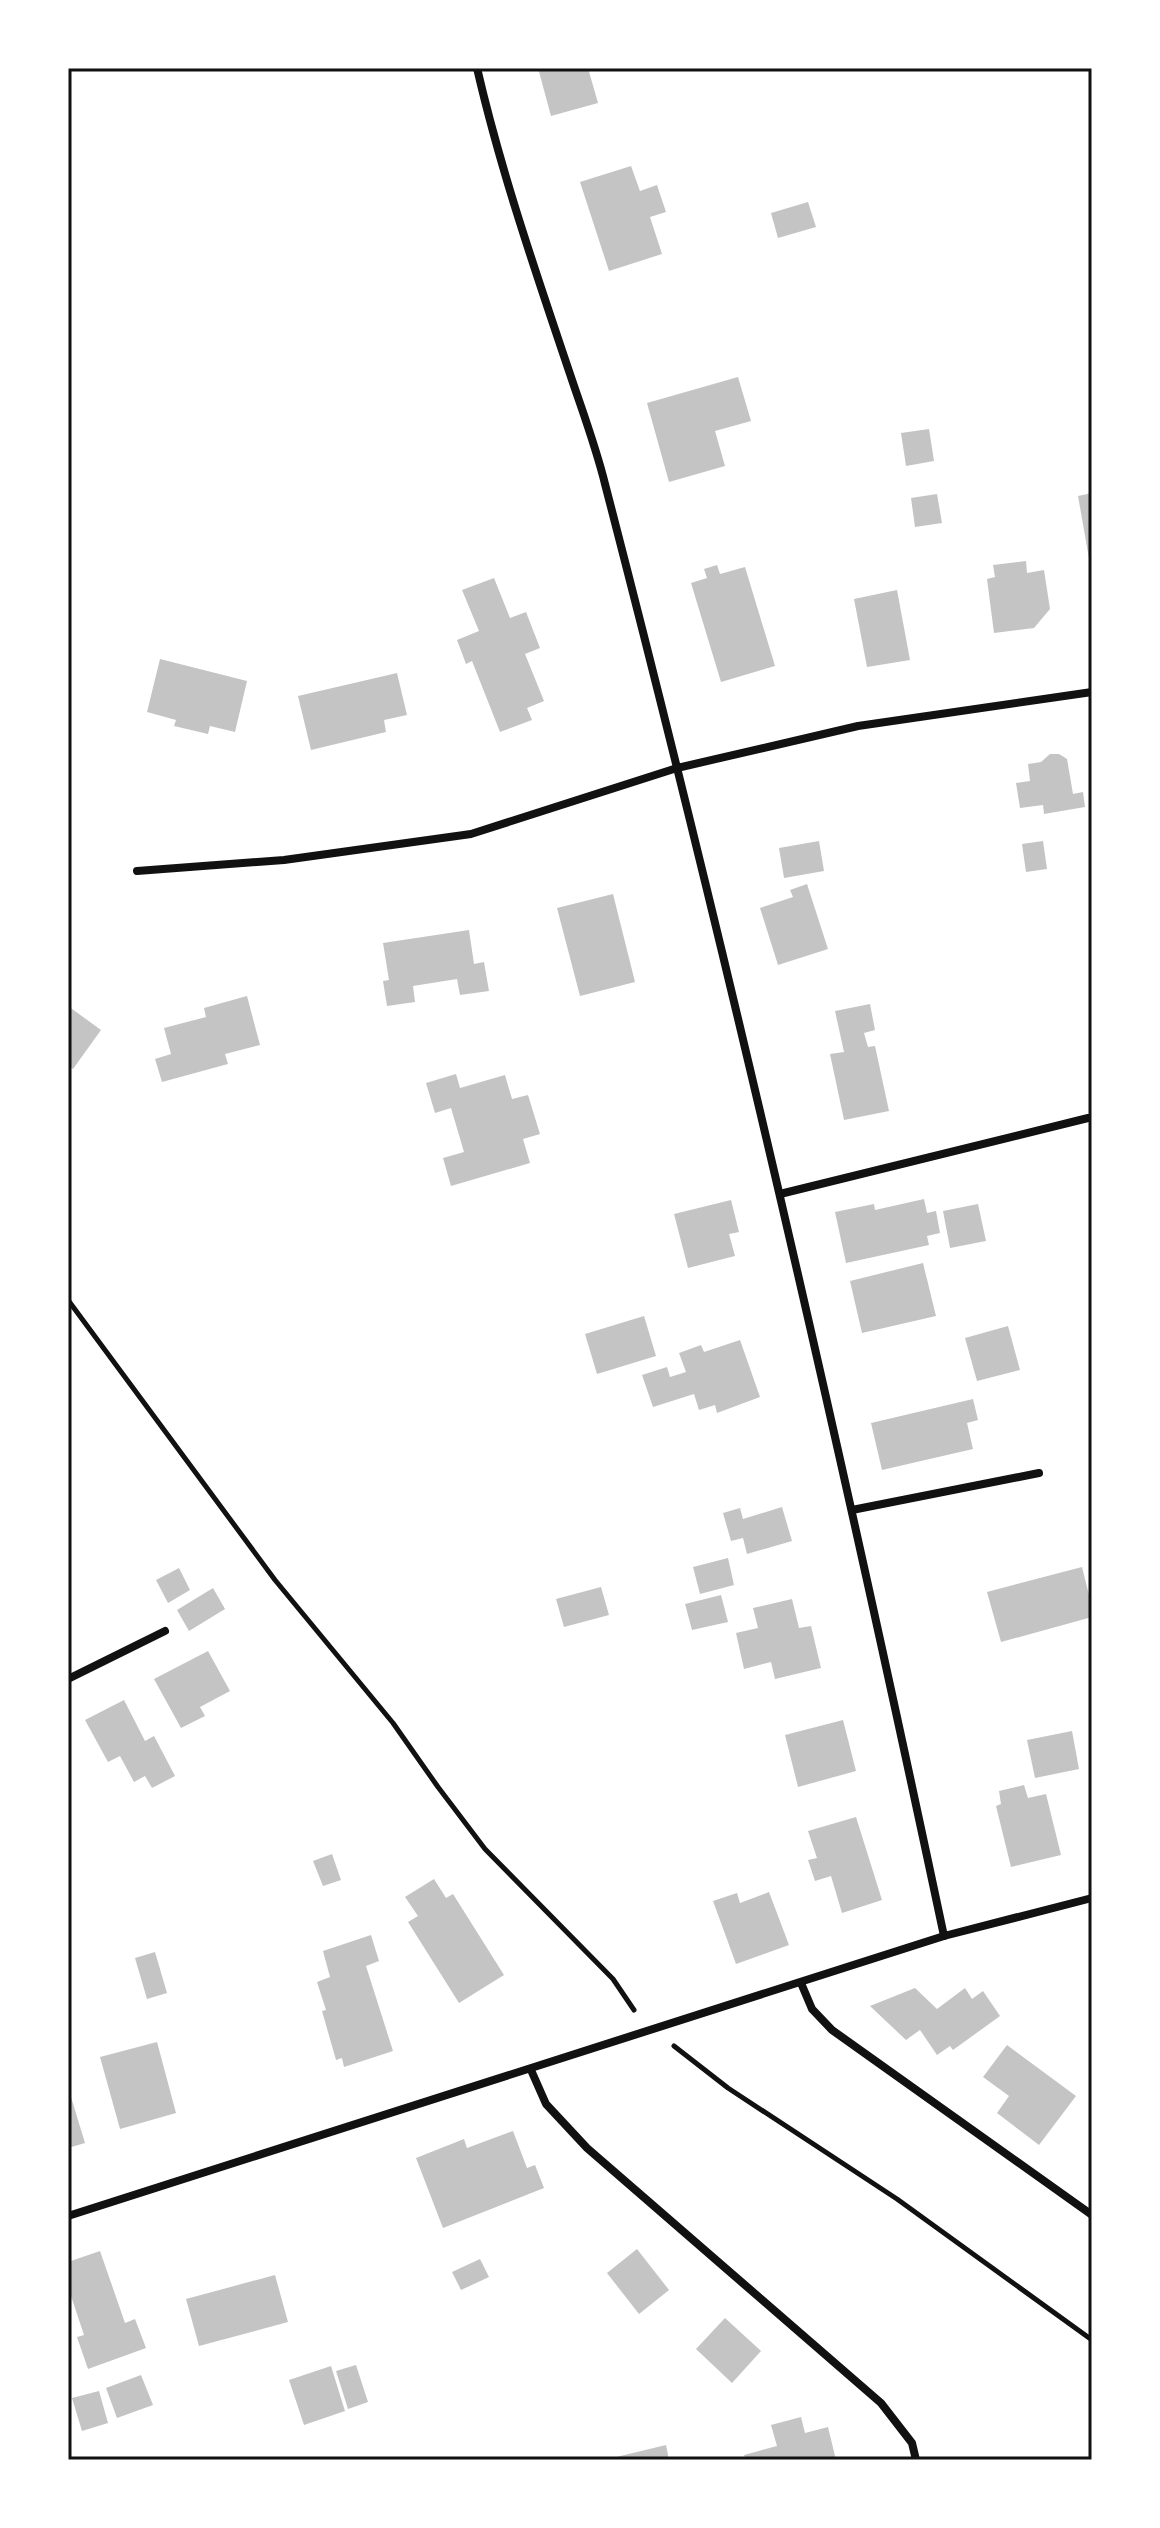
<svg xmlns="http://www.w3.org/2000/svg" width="1160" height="2528" font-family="'Roboto Serif',serif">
<rect width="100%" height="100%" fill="#fff"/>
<g fill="#c4c4c4">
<path d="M 538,68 L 588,68 L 598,103 L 551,116 Z"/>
<path d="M 631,166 L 640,191 L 657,185 L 666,212 L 650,217 L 662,254 L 609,271 L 580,182 Z"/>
<path d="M 808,202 L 816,227 L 778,238 L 771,213 Z"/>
<path d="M 738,377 L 751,421 L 715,431 L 725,466 L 669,482 L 647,403 Z"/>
<path d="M 929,429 L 934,461 L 906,466 L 901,433 Z"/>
<path d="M 1092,493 L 1092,564 L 1090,564 L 1078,496 Z"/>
<path d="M 937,494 L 942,523 L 915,527 L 911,498 Z"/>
<path d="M 1026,561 L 1027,573 L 1044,570 L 1050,609 L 1034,628 L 994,633 L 987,579 L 995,577 L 993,565 Z"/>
<path d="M 717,565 L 720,574 L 745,567 L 775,666 L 721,682 L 691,583 L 707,578 L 704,569 Z"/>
<path d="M 494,578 L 510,618 L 526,612 L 540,648 L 525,654 L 544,701 L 527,708 L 532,720 L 500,732 L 472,661 L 466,664 L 457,640 L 479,631 L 462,590 Z"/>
<path d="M 897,590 L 910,660 L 867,667 L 854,599 Z"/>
<path d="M 160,659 L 247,681 L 235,732 L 210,726 L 208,734 L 174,726 L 176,720 L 147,712 Z"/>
<path d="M 397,673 L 407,715 L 384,720 L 386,732 L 311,750 L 298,696 Z"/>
<path d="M 1050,754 L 1059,754 L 1067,759 L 1073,794 L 1083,792 L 1085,807 L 1044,814 L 1043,805 L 1020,808 L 1016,783 L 1030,781 L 1028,764 L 1041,762 Z"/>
<path d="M 819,841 L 824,871 L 784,878 L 779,848 Z"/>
<path d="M 1043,841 L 1047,869 L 1026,872 L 1022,844 Z"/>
<path d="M 807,884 L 828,949 L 778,965 L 760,908 L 793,897 L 790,890 Z"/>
<path d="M 613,894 L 635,982 L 580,996 L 557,908 Z"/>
<path d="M 469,930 L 474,964 L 484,962 L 489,991 L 460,995 L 457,979 L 413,986 L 415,1002 L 387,1006 L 383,981 L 389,980 L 383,943 Z"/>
<path d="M 247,996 L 260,1045 L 225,1054 L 228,1064 L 162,1082 L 155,1059 L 171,1054 L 164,1028 L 206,1017 L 204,1008 Z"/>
<path d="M 870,1004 L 875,1030 L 864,1033 L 868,1047 L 875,1046 L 889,1111 L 844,1120 L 830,1054 L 844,1052 L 835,1011 Z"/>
<path d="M 68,1006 L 101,1030 L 73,1069 L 68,1066 Z"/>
<path d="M 456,1074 L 460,1088 L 505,1075 L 512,1099 L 528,1095 L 540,1134 L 523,1139 L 530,1163 L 451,1186 L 443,1158 L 464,1152 L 451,1108 L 435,1113 L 426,1083 Z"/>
<path d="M 924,1199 L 927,1213 L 936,1211 L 940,1233 L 927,1236 L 929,1245 L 846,1263 L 835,1212 L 874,1204 L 875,1210 Z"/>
<path d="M 731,1200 L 739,1232 L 729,1234 L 735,1256 L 688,1268 L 674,1214 Z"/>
<path d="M 978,1204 L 986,1241 L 950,1248 L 943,1211 Z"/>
<path d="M 923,1263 L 936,1316 L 862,1333 L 850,1281 Z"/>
<path d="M 644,1316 L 656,1356 L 597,1374 L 585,1334 Z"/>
<path d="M 1008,1326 L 1020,1370 L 977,1381 L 965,1338 Z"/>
<path d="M 740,1340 L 760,1397 L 717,1413 L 715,1405 L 699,1410 L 694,1394 L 653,1407 L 642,1375 L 667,1367 L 670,1377 L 686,1372 L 679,1353 L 701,1345 L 704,1352 Z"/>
<path d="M 973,1399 L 978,1420 L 967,1423 L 973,1449 L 882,1470 L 871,1423 Z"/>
<path d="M 782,1507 L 792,1541 L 747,1554 L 743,1538 L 731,1541 L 723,1513 L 740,1508 L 743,1519 Z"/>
<path d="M 728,1558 L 734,1585 L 700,1594 L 693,1567 Z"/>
<path d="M 1082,1567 L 1092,1607 L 1092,1617 L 1001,1642 L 987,1592 Z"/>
<path d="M 179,1568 L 190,1590 L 168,1603 L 156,1580 Z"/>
<path d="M 601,1587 L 609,1615 L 564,1627 L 556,1599 Z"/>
<path d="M 213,1588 L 225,1609 L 189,1631 L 177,1610 Z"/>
<path d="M 721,1595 L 728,1622 L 692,1630 L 685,1604 Z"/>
<path d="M 792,1599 L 799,1628 L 811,1626 L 821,1668 L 775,1679 L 771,1662 L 744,1669 L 736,1633 L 758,1628 L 753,1608 Z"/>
<path d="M 208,1651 L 230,1691 L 200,1707 L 205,1716 L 181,1728 L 154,1679 Z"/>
<path d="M 124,1700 L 145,1741 L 154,1736 L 175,1776 L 152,1788 L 145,1776 L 134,1782 L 120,1756 L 108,1762 L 85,1720 Z"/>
<path d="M 843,1720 L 856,1771 L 798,1787 L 785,1735 Z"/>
<path d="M 1072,1731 L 1079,1769 L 1035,1778 L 1027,1740 Z"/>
<path d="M 1024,1785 L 1028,1798 L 1046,1794 L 1061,1855 L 1011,1867 L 996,1806 L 1001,1804 L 999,1791 Z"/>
<path d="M 856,1817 L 882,1900 L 842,1913 L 831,1876 L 815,1881 L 808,1860 L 817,1858 L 808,1831 Z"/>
<path d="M 332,1854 L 341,1880 L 323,1886 L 313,1861 Z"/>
<path d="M 434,1879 L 446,1898 L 453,1894 L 504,1975 L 459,2003 L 408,1922 L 418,1916 L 405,1897 Z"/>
<path d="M 769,1892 L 789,1945 L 736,1964 L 713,1901 L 737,1893 L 740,1903 Z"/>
<path d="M 371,1935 L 379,1961 L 366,1966 L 393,2051 L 344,2067 L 342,2058 L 336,2060 L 322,2011 L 326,2010 L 317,1982 L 330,1977 L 323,1951 Z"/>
<path d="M 155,1952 L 167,1993 L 147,1999 L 135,1958 Z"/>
<path d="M 915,1988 L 937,2009 L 965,1988 L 972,1999 L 983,1991 L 1000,2016 L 953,2050 L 950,2046 L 937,2055 L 920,2030 L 906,2040 L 870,2006 Z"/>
<path d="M 157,2042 L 176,2113 L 120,2129 L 100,2057 Z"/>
<path d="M 1007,2045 L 1076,2096 L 1039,2145 L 997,2113 L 1009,2096 L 983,2077 Z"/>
<path d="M 71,2097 L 85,2143 L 68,2148 L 68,2098 Z"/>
<path d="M 513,2131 L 527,2168 L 535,2165 L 544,2188 L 443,2228 L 416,2158 L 464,2139 L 467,2148 Z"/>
<path d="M 637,2249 L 669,2290 L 639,2314 L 607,2273 Z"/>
<path d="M 100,2251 L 125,2323 L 135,2319 L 146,2348 L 88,2369 L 77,2337 L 84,2335 L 68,2287 L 68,2262 Z"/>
<path d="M 480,2259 L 489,2277 L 461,2290 L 452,2272 Z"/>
<path d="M 275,2275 L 288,2322 L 199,2346 L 186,2299 Z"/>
<path d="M 725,2318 L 761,2351 L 732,2383 L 696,2349 Z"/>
<path d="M 356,2365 L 368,2402 L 348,2409 L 336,2371 Z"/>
<path d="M 331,2366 L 345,2411 L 304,2425 L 289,2380 Z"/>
<path d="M 141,2375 L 153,2405 L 117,2418 L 106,2388 Z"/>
<path d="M 99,2391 L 108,2423 L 82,2431 L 72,2398 Z"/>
<path d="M 801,2417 L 805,2433 L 828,2427 L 836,2460 L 746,2460 L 744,2455 L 777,2446 L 771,2425 Z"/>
<path d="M 666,2445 L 669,2460 L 609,2460 L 608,2459 Z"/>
</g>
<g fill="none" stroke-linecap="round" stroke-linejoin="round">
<g stroke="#111" stroke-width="5">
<path d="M 68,1300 L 275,1580 L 393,1723 L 438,1787 L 485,1849 L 613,1979 L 634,2010"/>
<path d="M 674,2046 L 728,2088 L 897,2199 L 1092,2340"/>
</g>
<g stroke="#111" stroke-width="8">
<path d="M 477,68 C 501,172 536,273 570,374 C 582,410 596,447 605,484 C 730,965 841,1450 944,1936"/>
<path d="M 137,871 L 284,860 L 471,834 L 677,768 L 858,726 L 1092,692"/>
<path d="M 780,1194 L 1088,1118"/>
<path d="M 852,1510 L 1039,1473"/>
<path d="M 68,1679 L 165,1631"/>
<path d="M 801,1983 L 812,2009 L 832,2030 L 1092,2215"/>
<path d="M 531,2070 L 546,2104 L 587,2148 L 881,2403 L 912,2443 L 916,2460"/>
<path d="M 68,2216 L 944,1936 L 1092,1898"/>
</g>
</g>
<rect width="1160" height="2528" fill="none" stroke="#ffffff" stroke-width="140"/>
<rect x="70" y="70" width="1020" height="2388" fill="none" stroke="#111" stroke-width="3"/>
</svg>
